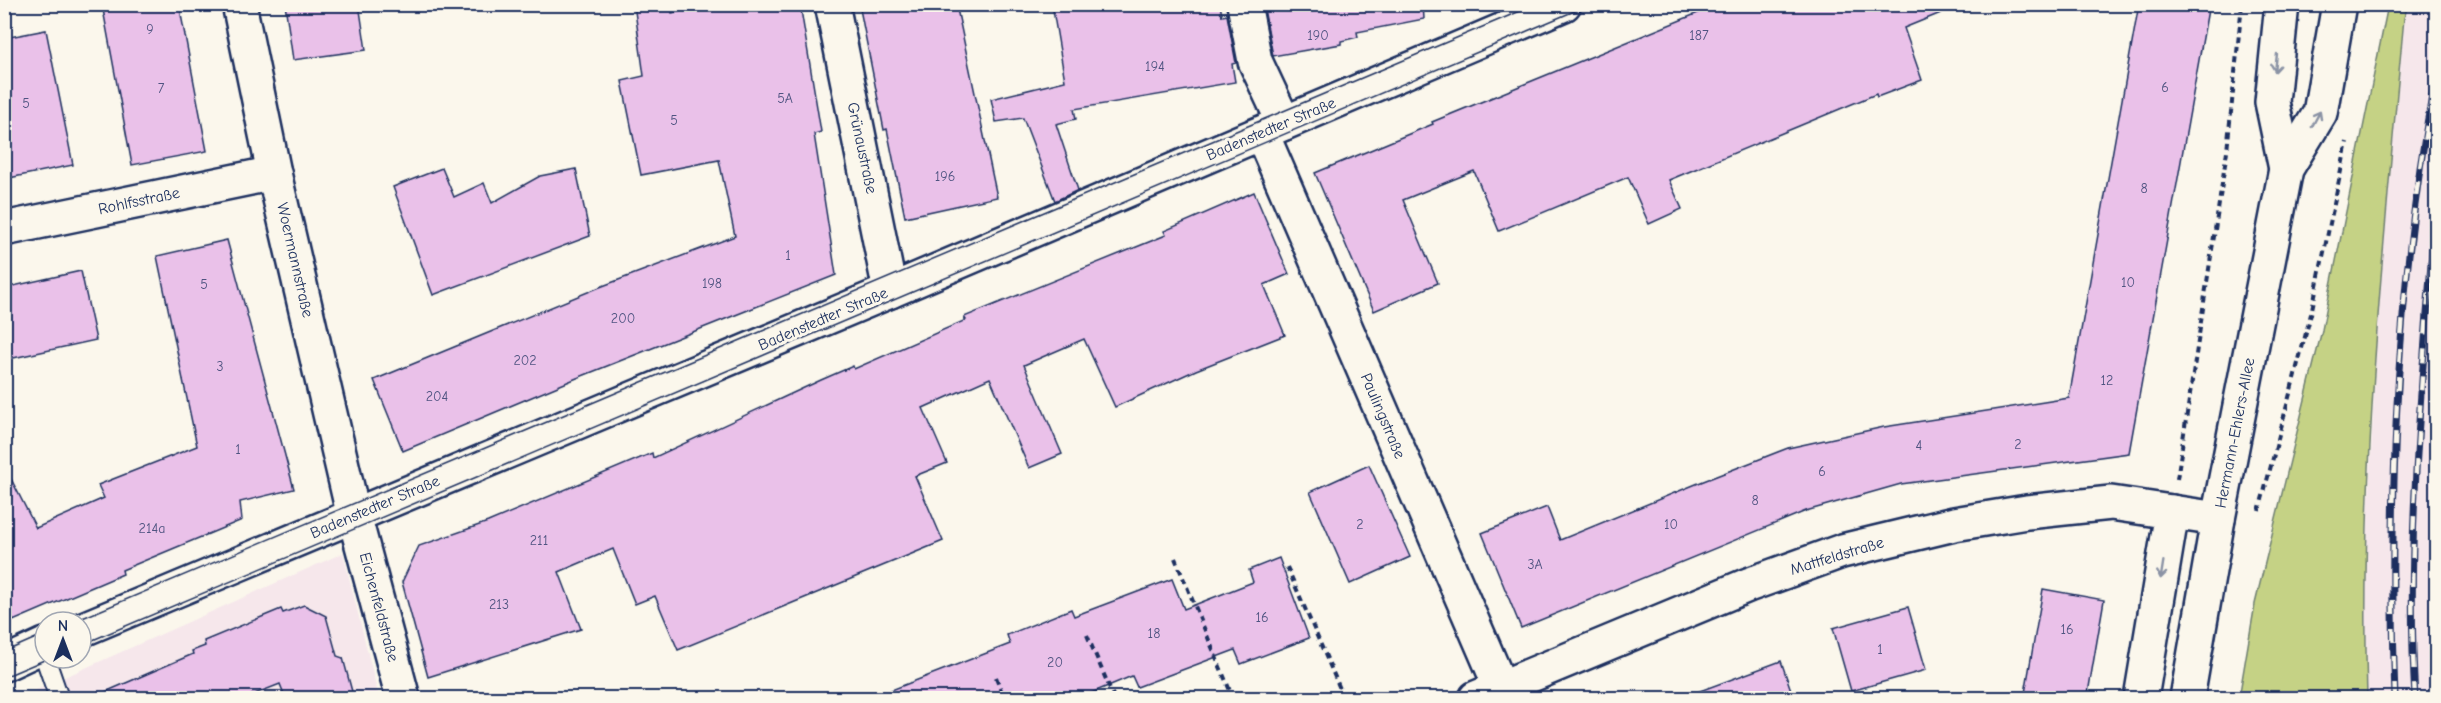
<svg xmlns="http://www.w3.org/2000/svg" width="2441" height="703" font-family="'Comic Neue',sans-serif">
<rect width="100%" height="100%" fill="#fbf7ec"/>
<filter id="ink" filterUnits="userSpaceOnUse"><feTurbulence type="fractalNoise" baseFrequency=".0167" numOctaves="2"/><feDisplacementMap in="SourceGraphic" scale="12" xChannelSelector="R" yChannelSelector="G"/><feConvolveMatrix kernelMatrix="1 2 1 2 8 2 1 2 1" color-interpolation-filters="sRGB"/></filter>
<g filter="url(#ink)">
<g fill="#f6e7eb">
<path d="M 2408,5 L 2436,5 L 2436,698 L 2367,698 L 2364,606 L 2378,304 L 2404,18 Z"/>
<path d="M 343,553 L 379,698 L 18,698 Z"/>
</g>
<path fill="#c5d285" stroke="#708072" stroke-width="1.5" d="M 2388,5 L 2408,5 L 2404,18 C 2383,244 2360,471 2367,698 L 2239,698 L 2255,604 L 2322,330 Z"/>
<g fill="#eac1e9" stroke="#1b2f5e" stroke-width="1.5">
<path d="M 102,4 L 179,4 L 207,151 L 132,165 Z"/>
<path d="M 285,4 L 359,4 L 366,50 L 293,60 Z"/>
<path d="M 634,4 L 670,4 L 672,13 L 720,4 L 800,4 L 821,132 L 814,134 L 836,275 L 577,378 L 403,451 L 374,380 L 600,287 L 735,236 L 719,160 L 641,175 L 622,81 L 644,76 Z"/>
<path d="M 859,4 L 956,4 L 997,197 L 905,217 L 887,129 L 884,130 Z"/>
<path d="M 1052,4 L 1220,4 L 1222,16 L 1227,15 L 1236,63 L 1232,64 L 1235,82 L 1074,109 L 1076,119 L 1056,124 L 1078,190 L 1055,201 L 1023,118 L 996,122 L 991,99 L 1065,81 Z"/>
<path d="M 1290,4 L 1423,4 L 1424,19 L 1357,32 L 1358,37 L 1341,41 L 1341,44 L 1273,56 L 1264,9 Z"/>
<path d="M 1720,4 L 1958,6 L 1904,28 L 1922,80 L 1877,97 L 1876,94 L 1669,180 L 1682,209 L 1649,224 L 1628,177 L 1499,231 L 1474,171 L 1403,200 L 1438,283 L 1374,311 L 1315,173 L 1433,124 L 1432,122 Z"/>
<path d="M 2139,4 L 2209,4 L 2129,453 L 1901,484 L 1806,511 L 1521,628 L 1482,533 L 1547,507 L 1560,540 L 1701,482 L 1788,448 L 1884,427 L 2069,398 Z"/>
<path d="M 46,30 L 73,165 L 4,179 L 4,38 Z"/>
<path d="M 442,168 L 454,197 L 484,183 L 492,203 L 540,176 L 576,169 L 590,236 L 433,295 L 393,187 Z"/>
<path d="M 1254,192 L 1289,274 L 1264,285 L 1285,335 L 1196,370 L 1115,407 L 1084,339 L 1024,365 L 1062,454 L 1029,468 L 990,378 L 923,408 L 947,463 L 915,476 L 943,541 L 678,650 L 655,596 L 635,604 L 613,549 L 559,572 L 581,629 L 428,677 L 402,582 L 419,546 L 488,522 L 652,453 L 653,458 L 821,380 L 853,366 L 854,369 L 966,320 L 964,317 L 1166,235 L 1164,231 Z"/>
<path d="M 227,240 L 294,489 L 240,502 L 242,520 L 122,570 L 123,574 L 13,621 L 11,614 L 4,617 L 4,465 L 36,528 L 104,498 L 98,485 L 197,446 L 157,256 Z"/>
<path d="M 81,271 L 96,340 L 4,360 L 4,288 Z"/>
<path d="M 1369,465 L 1410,557 L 1350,584 L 1310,492 Z"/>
<path d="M 1279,558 L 1309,638 L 1241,664 L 1235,650 L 1137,687 L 1132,676 L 1077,699 L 876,699 L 876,696 L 1010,644 L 1007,635 L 1071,609 L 1074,616 L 1172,579 L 1184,609 L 1253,582 L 1249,570 Z"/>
<path d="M 2043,589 L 2104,600 L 2087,699 L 2024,699 Z"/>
<path d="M 304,605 L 326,616 L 337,656 L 343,658 L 354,699 L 286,699 L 280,684 L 242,699 L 89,699 L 193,654 L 192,651 L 205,646 L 204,641 L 281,609 L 283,613 Z"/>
<path d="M 1908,607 L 1926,670 L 1851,691 L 1833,628 Z"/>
<path d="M 1781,661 L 1794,699 L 1689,699 L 1689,695 Z"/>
</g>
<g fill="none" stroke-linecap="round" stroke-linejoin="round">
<defs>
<path id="service" d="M 41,646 L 59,698"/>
<g id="minor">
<path d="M 239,4 L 274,173 L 351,504 L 403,698"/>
<path d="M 832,4 L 890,291"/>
<path d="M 1244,4 L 1255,61 L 1284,123"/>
<path d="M 1262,134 L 1501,688 L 1503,698"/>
<path d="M 4,229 L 274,173"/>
<path d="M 1476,698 L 1748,585 L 1842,551 L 1954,524 L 2027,512 L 2111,503 L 2218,519"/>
<path d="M 2141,698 L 2172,512"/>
</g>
<g id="tertiary">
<path d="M 2282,4 L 2272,102 L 2286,169"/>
<path d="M 81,630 L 890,291 L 1564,4"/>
<path d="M 4,664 L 45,645"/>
<path d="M 2187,698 L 2218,519 L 2286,169 L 2320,113 L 2339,4"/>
</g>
</defs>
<use href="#service" stroke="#1b2f5e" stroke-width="22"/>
<use href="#minor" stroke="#1b2f5e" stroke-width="38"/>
<use href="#tertiary" stroke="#1b2f5e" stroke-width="38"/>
<g stroke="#1b2f5e" stroke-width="4" stroke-dasharray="6 4.5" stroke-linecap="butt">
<path d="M 2177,479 L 2227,151 L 2242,4"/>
<path d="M 2259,511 L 2311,314 L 2347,142"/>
<path d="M 1175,558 L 1233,698"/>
<path d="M 1287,567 L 1344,698"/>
<path d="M 1087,635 L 1114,698"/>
<path d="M 996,677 L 1004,698"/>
</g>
<use href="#service" stroke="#fbf7ec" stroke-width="18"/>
<use href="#minor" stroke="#fbf7ec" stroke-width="33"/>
<use href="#tertiary" stroke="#fbf7ec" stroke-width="33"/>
<g stroke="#1b2f5e" stroke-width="1.5">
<path d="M 73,622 L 1537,4"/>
<path d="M 81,645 L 1591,4"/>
<path d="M 4,652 L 45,634"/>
<path d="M 4,677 L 49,658"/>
</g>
<defs>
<g id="rail">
<path d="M 2395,698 C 2388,491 2396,279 2436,75"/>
<path d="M 2415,698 C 2406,545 2421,392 2433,239 L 2436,214"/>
</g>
</defs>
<use href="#rail" stroke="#1b2f5e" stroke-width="7"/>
<use href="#rail" stroke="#fbf7ec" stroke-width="4.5" stroke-dasharray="14" stroke-linecap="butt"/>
</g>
<defs><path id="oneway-shaft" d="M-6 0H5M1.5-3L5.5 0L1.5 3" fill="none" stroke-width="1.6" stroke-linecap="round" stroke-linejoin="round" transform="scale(1.5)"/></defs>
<g stroke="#8b93a5">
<use href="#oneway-shaft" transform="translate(2276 63) rotate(96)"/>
<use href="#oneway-shaft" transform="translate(2316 119) rotate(-62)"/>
<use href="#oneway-shaft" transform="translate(2162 570) rotate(99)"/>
</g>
</g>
<g text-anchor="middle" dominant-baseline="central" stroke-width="6" stroke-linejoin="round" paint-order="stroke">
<g font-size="14" fill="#4f5481">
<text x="150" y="29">9</text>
<text x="1318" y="35">190</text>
<text x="1699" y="35">187</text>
<text x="1155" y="66">194</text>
<text x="2165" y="87">6</text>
<text x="161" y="88">7</text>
<text x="785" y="98">5A</text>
<text x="26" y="103">5</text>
<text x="674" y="120">5</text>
<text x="945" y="176">196</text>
<text x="2144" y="188">8</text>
<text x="788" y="255">1</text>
<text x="2128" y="282">10</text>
<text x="712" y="283">198</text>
<text x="204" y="284">5</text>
<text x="623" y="318">200</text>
<text x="525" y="360">202</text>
<text x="220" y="366">3</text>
<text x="2107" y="380">12</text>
<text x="437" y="396">204</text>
<text x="2018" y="444">2</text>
<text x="1919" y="445">4</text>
<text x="238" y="449">1</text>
<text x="1822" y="471">6</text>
<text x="1755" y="500">8</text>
<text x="1360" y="524">2</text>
<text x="1671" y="524">10</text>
<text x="152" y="528">214a</text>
<text x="539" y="540">211</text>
<text x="1535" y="564">3A</text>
<text x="499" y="604">213</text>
<text x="1262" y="617">16</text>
<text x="2067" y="629">16</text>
<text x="1154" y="633">18</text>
<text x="1880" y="649">1</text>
<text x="1055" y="662">20</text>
</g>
<g font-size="16" fill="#1b2f5e" stroke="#fbf7ec">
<text transform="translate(1271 129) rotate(-23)">Badenstedter Straße</text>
<text transform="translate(862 148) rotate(78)">Grünaustraße</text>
<text transform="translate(139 201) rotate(-12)">Rohlfsstraße</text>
<text transform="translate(295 260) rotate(77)">Woermannstraße</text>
<text transform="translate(823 319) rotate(-23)">Badenstedter Straße</text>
<text transform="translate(1383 416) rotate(67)">Paulingstraße</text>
<text transform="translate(2235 433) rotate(-79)">Hermann-Ehlers-Allee</text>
<text transform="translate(375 507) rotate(-23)">Badenstedter Straße</text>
<text transform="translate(1837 556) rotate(-17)">Mattfeldstraße</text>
<text transform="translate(379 607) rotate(75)">Eichenfeldstraße</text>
</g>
</g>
<rect width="2441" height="703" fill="none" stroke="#fbf7ec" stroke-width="24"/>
<rect x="12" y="12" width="2417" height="679" fill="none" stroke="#1b2f5e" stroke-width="2" filter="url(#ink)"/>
<g transform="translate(63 640)"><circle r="28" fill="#fbf7ec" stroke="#a1a7b3" stroke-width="1.5"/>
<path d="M0-4.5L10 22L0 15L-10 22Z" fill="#1b2f5e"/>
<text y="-9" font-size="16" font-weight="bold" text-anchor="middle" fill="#1b2f5e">N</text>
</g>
</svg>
